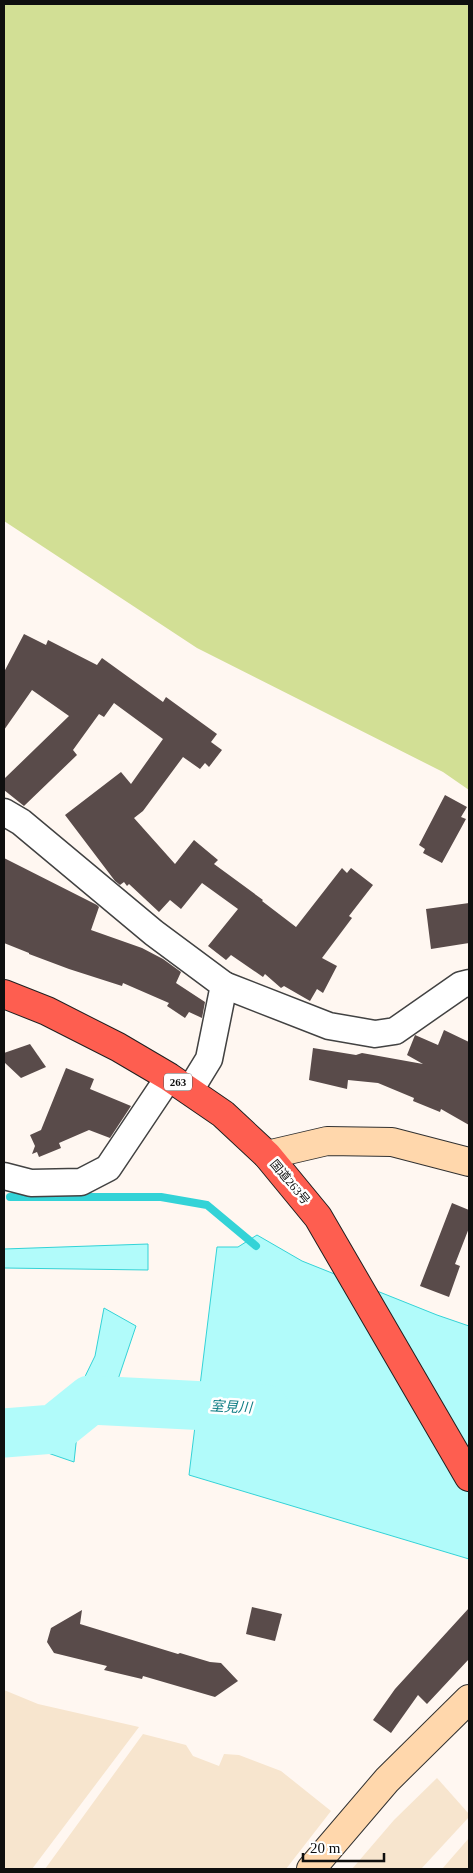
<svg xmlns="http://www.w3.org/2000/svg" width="473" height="1873" font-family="'Times New Roman','Noto Sans JP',serif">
<rect width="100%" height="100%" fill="#fff7f1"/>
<g fill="#f7e5ce">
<path d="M 4,1690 L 38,1704 L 139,1727 L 32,1869 L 4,1869 Z"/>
<path d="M 143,1734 L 186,1745 L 193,1756 L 219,1766 L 224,1754 L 239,1755 L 281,1771 L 331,1811 L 286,1869 L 45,1869 Z"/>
<path d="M 437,1778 L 469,1814 L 469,1817 L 421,1869 L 352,1869 L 394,1820 Z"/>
<path d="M 469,1838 L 469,1869 L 442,1869 Z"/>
</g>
<path fill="#d2df95" d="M 4,4 L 469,4 L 469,790 L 443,772 L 197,648 L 4,521 Z"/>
<g fill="#b1fbfa" stroke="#33d3d7">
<path d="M 257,1235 L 302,1261 L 437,1315 L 469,1326 L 469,1559 L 189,1475 L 217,1247 L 238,1247 Z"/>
<path d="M 148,1244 L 148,1270 L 4,1268 L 4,1249 Z"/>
<path d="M 104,1308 L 136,1326 L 105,1418 L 78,1425 L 74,1462 L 13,1441 L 4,1439 L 4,1413 L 52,1409 L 76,1395 L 95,1356 Z"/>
</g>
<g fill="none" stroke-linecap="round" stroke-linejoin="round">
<path stroke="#33d3d7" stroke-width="8" d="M 10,1197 L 161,1197 L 207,1205 L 256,1246"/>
<path stroke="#b1fbfa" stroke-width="49" d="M 4,1433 L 54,1429 L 90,1400 L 265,1409"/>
</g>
<g fill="#594b4a">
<path d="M 24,634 L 46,645 L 48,640 L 97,665 L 102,658 L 163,702 L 166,697 L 217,734 L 211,742 L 222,750 L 209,767 L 205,763 L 200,769 L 183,757 L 143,811 L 134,818 L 175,864 L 194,840 L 218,860 L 214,864 L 263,900 L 262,901 L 296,927 L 342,868 L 347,873 L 351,868 L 373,885 L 349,916 L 352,918 L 322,958 L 337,966 L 323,993 L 317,989 L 310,1001 L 284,986 L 281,988 L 265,974 L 263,977 L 231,955 L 226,960 L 208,946 L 238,909 L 202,883 L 181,909 L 170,900 L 159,912 L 129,884 L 127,886 L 124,882 L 120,885 L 115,881 L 65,815 L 121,772 L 131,784 L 163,739 L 114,703 L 104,717 L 99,714 L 73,750 L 77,755 L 24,806 L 4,790 L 4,779 L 69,716 L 32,690 L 4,730 L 4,672 Z"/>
<path d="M 445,795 L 467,807 L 461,817 L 466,819 L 442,863 L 423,853 L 425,849 L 419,845 Z"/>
<path d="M 4,858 L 97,905 L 99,907 L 91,930 L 142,948 L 163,959 L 181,972 L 176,983 L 205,1002 L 202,1018 L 189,1012 L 185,1018 L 167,1006 L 169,1003 L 123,983 L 122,986 L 69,969 L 29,954 L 29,953 L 4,943 Z"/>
<path d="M 469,903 L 469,943 L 431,949 L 426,909 Z"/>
<path d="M 444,1030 L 469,1042 L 469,1125 L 441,1109 L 440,1112 L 413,1101 L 414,1098 L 378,1083 L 348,1080 L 347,1089 L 309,1080 L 313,1048 L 356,1055 L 362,1053 L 423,1064 L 407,1055 L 415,1035 L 438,1045 Z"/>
<path d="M 30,1044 L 46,1067 L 21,1078 L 4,1062 L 4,1053 Z"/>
<path d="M 66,1068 L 94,1079 L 90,1089 L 131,1106 L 110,1138 L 89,1130 L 59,1143 L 61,1148 L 39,1157 L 37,1152 L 32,1154 L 35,1146 L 30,1135 L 41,1130 Z"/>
<path d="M 452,1203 L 469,1210 L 469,1228 L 455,1264 L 460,1266 L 449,1297 L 420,1286 Z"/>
<path d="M 252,1607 L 282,1614 L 275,1641 L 246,1634 Z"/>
<path d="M 469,1608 L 469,1659 L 427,1704 L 418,1695 L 391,1733 L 373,1720 L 395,1689 Z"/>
<path d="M 82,1610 L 80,1624 L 178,1654 L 180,1653 L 210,1662 L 221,1663 L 238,1681 L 215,1697 L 143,1676 L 142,1679 L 104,1670 L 107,1666 L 54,1653 L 47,1642 L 51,1628 Z"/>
</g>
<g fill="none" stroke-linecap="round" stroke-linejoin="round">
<defs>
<g id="street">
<path d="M 4,812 L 21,822 L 154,933 L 224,985 L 209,1059 L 190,1090"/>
<path d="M 224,985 L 329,1026 L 375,1034 L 395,1031 L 461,985 L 469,983"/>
<path d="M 4,1176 L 31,1183 L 81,1182 L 108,1168 L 169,1077"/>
</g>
<g id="secondary">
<path d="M 267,1155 L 327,1141 L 392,1142 L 469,1162"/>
<path d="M 311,1869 L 387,1780 L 469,1699"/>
</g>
<path id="highway" d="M 4,994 L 47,1011 L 118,1047 L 169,1077 L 223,1114 L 267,1155 L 318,1217 L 469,1477"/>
</defs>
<use href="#street" stroke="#424242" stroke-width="29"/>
<use href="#secondary" stroke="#313131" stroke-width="30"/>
<use href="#highway" stroke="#202020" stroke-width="30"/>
<use href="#street" stroke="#fff" stroke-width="26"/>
<use href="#secondary" stroke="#ffd7ac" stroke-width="28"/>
<use href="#highway" stroke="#fe5e50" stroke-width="28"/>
</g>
<g text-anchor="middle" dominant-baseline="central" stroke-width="5" stroke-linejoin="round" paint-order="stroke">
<rect fill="#fff" stroke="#575757" stroke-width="1" x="164" y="1073.5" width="28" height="17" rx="4"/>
<g font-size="11" font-weight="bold" fill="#0f0f0f">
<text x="178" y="1082">263</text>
</g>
<g font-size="12" fill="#0f0f0f" stroke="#fff">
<text transform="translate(290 1182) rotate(50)">国道263号</text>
</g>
<g font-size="14" font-style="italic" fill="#0f7d84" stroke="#fff">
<text transform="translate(231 1407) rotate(3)">室見川</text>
</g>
</g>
<rect width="473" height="1873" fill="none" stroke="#0f0f0f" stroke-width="10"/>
<path d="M303 1853v8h81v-8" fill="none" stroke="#0f0f0f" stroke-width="2.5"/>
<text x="310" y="1853" font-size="15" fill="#0f0f0f" stroke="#ffffff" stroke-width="4" paint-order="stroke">20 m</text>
</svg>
